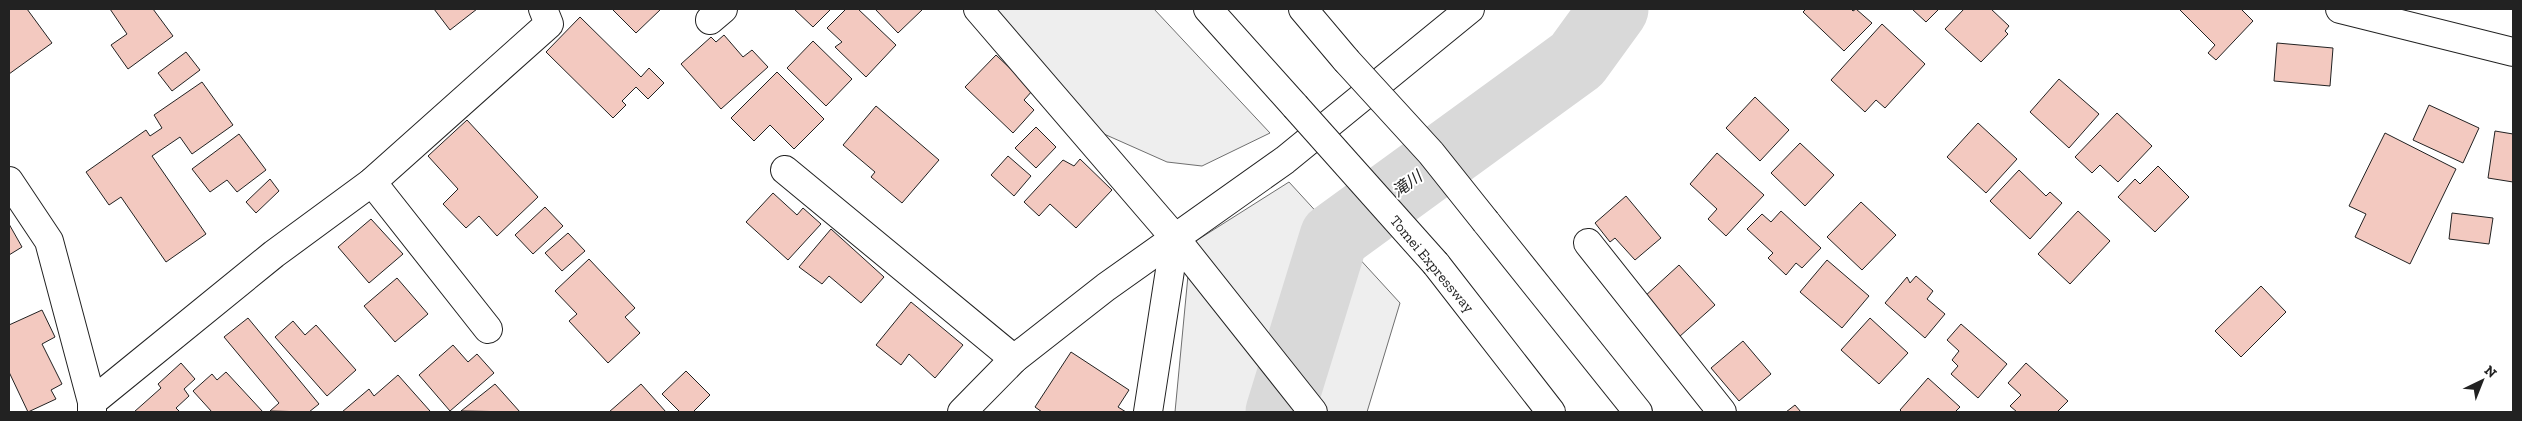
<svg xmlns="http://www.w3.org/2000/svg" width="2522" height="421" font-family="'Zilla Slab','Noto Sans JP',serif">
<rect width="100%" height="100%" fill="#fff"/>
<g fill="#eee" stroke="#6f6f6f">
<path d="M 992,9 L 1154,9 L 1270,133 L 1202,166 L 1167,162 L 1095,130 Z"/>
<path d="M 1289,182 L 1400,303 L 1367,412 L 1175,412 L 1191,244 Z"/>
</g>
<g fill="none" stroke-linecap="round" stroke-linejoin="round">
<path stroke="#d9d9d9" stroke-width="69" d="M 1280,412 L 1334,237 L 1577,60 L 1614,9"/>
</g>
<g fill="#f3c9c0" stroke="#222">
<path d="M 9,9 L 27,9 L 52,43 L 9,74 Z"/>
<path d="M 110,9 L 153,9 L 173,36 L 128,69 L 111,45 L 127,34 Z"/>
<path d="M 434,9 L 477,9 L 450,30 Z"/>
<path d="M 612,9 L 661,9 L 636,33 Z"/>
<path d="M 794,9 L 831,9 L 813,27 Z"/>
<path d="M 846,9 L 858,9 L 896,45 L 866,77 L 835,47 L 842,42 L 827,28 Z"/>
<path d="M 875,9 L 923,9 L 898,33 Z"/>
<path d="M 1806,9 L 1851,9 L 1853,11 L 1856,9 L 1872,23 L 1844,51 L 1803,12 Z"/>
<path d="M 1912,9 L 1939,9 L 1926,22 Z"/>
<path d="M 1964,9 L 1991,9 L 2009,26 L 2005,31 L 2008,34 L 1981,62 L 1945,29 Z"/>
<path d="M 2179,9 L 2241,9 L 2253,21 L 2216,60 L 2208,53 L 2215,45 Z"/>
<path d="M 580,17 L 641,77 L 649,68 L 664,83 L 648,99 L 636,87 L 622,101 L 626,105 L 613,118 L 546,52 Z"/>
<path d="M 1882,24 L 1925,64 L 1885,108 L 1876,100 L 1865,112 L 1831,80 Z"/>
<path d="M 724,35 L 743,57 L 752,50 L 768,67 L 721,109 L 681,64 L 711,37 L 716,42 Z"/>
<path d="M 813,41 L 852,79 L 826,106 L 787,68 Z"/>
<path d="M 2277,43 L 2333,48 L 2330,86 L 2274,81 Z"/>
<path d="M 186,52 L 200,70 L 172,91 L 158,73 Z"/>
<path d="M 996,55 L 1033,90 L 1024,100 L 1034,110 L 1013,133 L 965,87 Z"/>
<path d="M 777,72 L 824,119 L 794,149 L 770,125 L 754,141 L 731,118 Z"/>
<path d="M 2059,79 L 2099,114 L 2069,148 L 2030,112 Z"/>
<path d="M 202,82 L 233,125 L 192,154 L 180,137 L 152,156 L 206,234 L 166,262 L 121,197 L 109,205 L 86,172 L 146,130 L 150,136 L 162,128 L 154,115 Z"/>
<path d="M 1755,97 L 1789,130 L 1760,161 L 1726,128 Z"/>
<path d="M 2429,105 L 2479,128 L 2463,163 L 2413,140 Z"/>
<path d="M 876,106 L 939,160 L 902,203 L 871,177 L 875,172 L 843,145 Z"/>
<path d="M 2117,113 L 2152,146 L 2118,182 L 2100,165 L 2092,173 L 2075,157 Z"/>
<path d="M 467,120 L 538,197 L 497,236 L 479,216 L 466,228 L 443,204 L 458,189 L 428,156 Z"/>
<path d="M 1978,123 L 2017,159 L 1986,193 L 1947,157 Z"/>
<path d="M 1036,127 L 1056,147 L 1036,168 L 1015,148 Z"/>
<path d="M 2495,131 L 2513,134 L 2513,182 L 2488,178 Z"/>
<path d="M 2385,133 L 2456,169 L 2410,264 L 2355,237 L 2366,214 L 2349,206 Z"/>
<path d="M 239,134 L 266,170 L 237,192 L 227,180 L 210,192 L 192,169 Z"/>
<path d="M 1800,143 L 1834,175 L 1805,206 L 1771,173 Z"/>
<path d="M 1717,153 L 1764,195 L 1726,236 L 1708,219 L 1717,209 L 1690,184 Z"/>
<path d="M 1008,156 L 1031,176 L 1014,196 L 991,175 Z"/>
<path d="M 1080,159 L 1112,190 L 1076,228 L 1050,204 L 1039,216 L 1024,202 L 1063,160 L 1074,166 Z"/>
<path d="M 2158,166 L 2189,197 L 2155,232 L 2118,197 L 2135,179 L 2140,184 Z"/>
<path d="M 2019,170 L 2046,196 L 2050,192 L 2062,203 L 2030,239 L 1990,201 Z"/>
<path d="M 270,179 L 279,191 L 256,213 L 246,202 Z"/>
<path d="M 773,193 L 797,215 L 803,208 L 821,224 L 788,260 L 746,222 Z"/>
<path d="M 1626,196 L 1661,238 L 1635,260 L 1615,238 L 1610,242 L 1595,223 Z"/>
<path d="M 1861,202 L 1896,235 L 1862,270 L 1827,237 Z"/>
<path d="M 545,207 L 563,226 L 533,254 L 515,235 Z"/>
<path d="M 1781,211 L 1821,248 L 1802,268 L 1796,263 L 1786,275 L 1768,258 L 1773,253 L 1747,229 L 1762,214 L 1771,222 Z"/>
<path d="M 2078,211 L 2110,241 L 2070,284 L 2038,254 Z"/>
<path d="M 2452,213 L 2493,218 L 2489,244 L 2449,239 Z"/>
<path d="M 371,219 L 403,254 L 369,283 L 338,247 Z"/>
<path d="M 9,224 L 22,247 L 9,255 Z"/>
<path d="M 831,229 L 884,277 L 861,303 L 829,276 L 822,284 L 799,267 Z"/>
<path d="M 568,233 L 585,251 L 562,271 L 545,253 Z"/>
<path d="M 589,259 L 635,308 L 625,317 L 640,333 L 608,363 L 569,321 L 577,314 L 555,291 Z"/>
<path d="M 1827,260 L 1869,296 L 1842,328 L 1800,292 Z"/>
<path d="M 1679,265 L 1715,305 L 1679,337 L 1644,297 Z"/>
<path d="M 1916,276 L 1933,291 L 1927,299 L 1945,314 L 1925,338 L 1885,303 L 1907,277 L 1910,283 Z"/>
<path d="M 397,278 L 428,314 L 395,342 L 364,306 Z"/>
<path d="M 2261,286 L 2286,312 L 2241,357 L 2215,331 Z"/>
<path d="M 911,302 L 963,345 L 935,378 L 909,354 L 901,365 L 876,345 Z"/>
<path d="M 42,310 L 55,337 L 42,344 L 62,384 L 51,390 L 56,399 L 28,412 L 9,372 L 9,325 Z"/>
<path d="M 248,318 L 319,404 L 309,412 L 270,411 L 279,403 L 224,337 Z"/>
<path d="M 1870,318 L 1908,353 L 1879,384 L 1841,350 Z"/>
<path d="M 293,321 L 305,335 L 316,325 L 356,370 L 327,396 L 275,337 Z"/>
<path d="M 1961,324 L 2007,364 L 1978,398 L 1951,374 L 1958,366 L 1952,360 L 1959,351 L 1947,340 Z"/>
<path d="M 1743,341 L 1771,374 L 1739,401 L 1711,368 Z"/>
<path d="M 453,345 L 468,362 L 477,354 L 494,373 L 450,411 L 419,375 Z"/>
<path d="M 1071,352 L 1129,390 L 1118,407 L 1126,412 L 1042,412 L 1035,407 Z"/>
<path d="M 181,363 L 195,379 L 184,389 L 189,396 L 176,408 L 180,412 L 134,412 L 161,388 L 158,384 Z"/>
<path d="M 2026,363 L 2068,401 L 2057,412 L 2017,412 L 2010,406 L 2021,395 L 2008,383 Z"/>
<path d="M 686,371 L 710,395 L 693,412 L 680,412 L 662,394 Z"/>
<path d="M 226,372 L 263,412 L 212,412 L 193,391 L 212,374 L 217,380 Z"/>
<path d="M 398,375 L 430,411 L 428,412 L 342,412 L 369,389 L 374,396 Z"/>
<path d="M 1928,378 L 1960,407 L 1955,412 L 1902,412 L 1900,410 Z"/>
<path d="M 495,384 L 520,412 L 461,411 Z"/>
<path d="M 641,384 L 666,412 L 609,412 Z"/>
<path d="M 1795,405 L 1801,412 L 1786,412 Z"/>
</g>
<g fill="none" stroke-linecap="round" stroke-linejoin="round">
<defs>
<g id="minor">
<path d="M 978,9 L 1175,238 L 1313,412"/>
<path d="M 2340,9 L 2513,52"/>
<path d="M 710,20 L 723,9"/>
<path d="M 785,170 L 1014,359"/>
<path d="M 9,181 L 49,241 L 92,402 L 92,412"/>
<path d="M 372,182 L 488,329"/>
<path d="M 1588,243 L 1722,412"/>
<path d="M 92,402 L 274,254 L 372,182 L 549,24 L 543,9"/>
<path d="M 962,412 L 1014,359 L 1106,287 L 1285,160 L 1470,9"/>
<path d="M 1148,412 L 1175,238"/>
</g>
<g id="motorway">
<path d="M 1208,9 L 1295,106"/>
<path d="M 1303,9 L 1346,60"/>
<path d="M 1486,222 L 1638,412"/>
<path d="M 1436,264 L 1551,412"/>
</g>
</defs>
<use href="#minor" stroke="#222" stroke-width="30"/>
<use href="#motorway" stroke="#222" stroke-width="30"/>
<use href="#minor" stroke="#fff" stroke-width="28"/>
<use href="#motorway" stroke="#fff" stroke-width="28"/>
<defs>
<g id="motorway-bridge">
<path d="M 1346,60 L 1431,153 L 1486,222"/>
<path d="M 1295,106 L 1436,264"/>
</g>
</defs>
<use href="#motorway-bridge" stroke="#222" stroke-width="30" stroke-linecap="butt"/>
<use href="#motorway-bridge" stroke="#fff" stroke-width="28"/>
</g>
<g text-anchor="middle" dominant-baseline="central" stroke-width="4" stroke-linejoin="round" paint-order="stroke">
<g font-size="15" fill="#222" stroke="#fff">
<text transform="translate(1432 264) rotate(50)">Tomei Expressway</text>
</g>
<g font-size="16" font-style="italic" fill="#222" stroke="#fff">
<text transform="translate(1407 184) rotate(-36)">滝川</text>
</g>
</g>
<rect width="2522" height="421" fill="none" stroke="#222222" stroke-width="20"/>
<g transform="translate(2482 381) rotate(43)" stroke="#ffffff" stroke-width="4" paint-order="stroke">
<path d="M0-4L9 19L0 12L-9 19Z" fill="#222222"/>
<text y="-8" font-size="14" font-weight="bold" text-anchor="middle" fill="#222222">N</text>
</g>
</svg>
